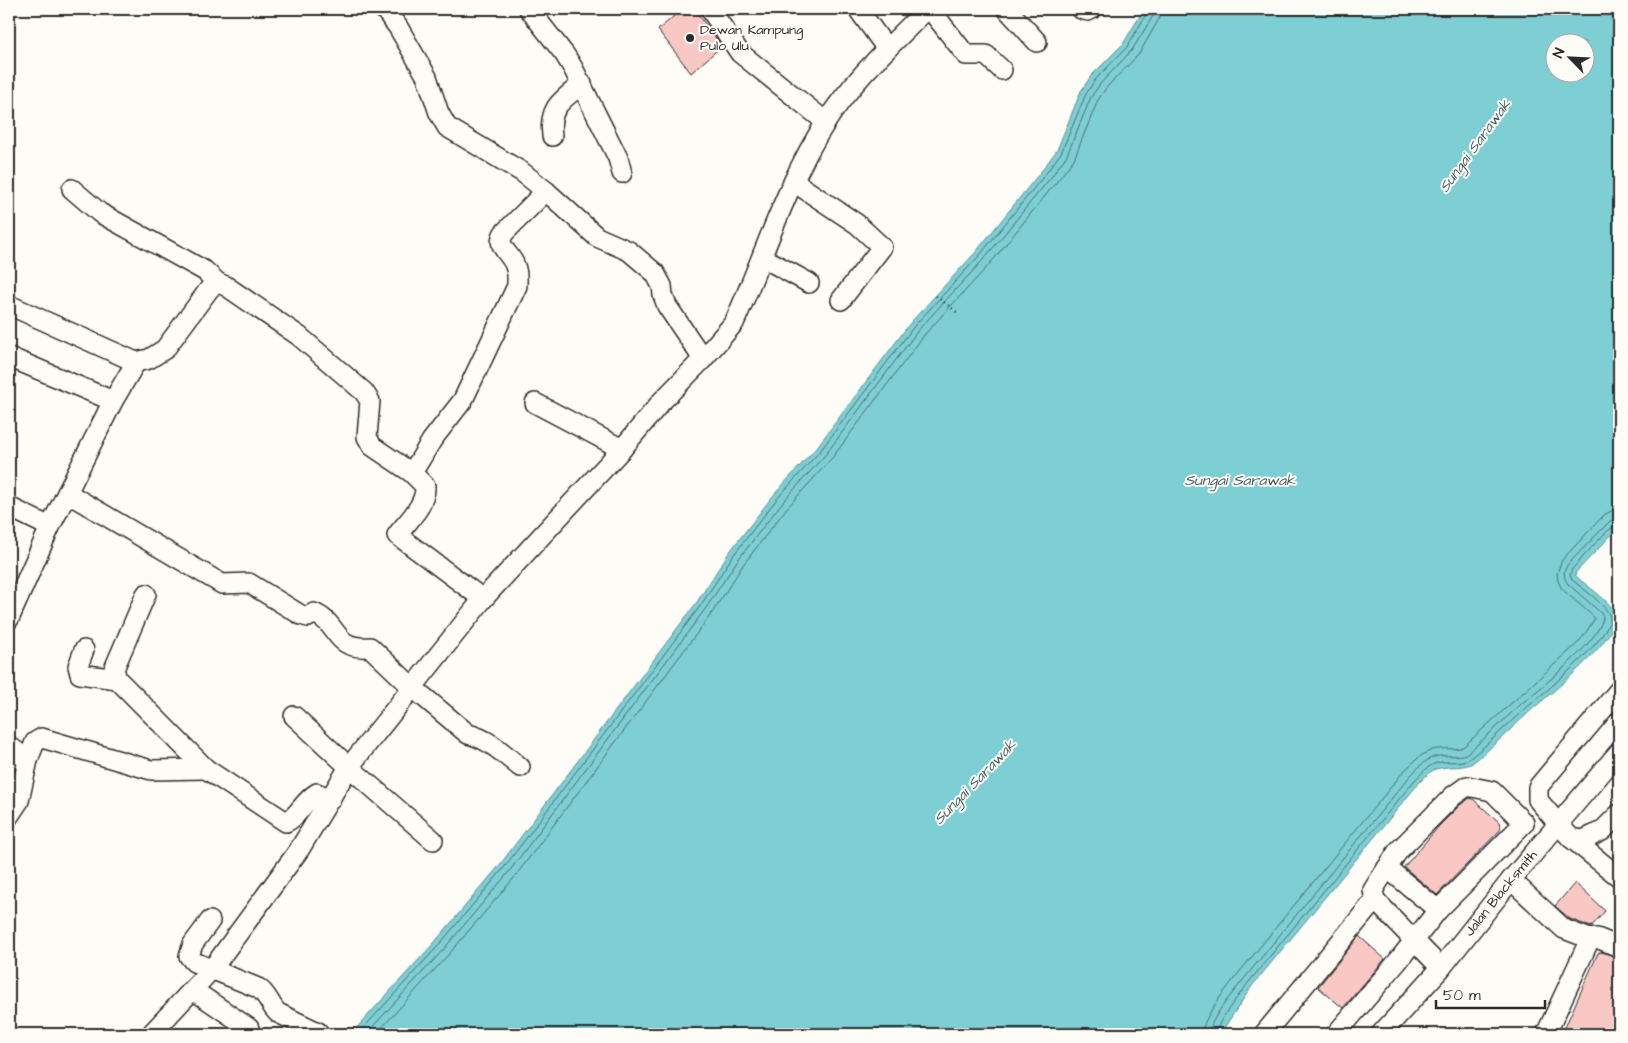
<svg xmlns="http://www.w3.org/2000/svg" width="1628" height="1043" font-family="'Architects Daughter',sans-serif">
<rect width="100%" height="100%" fill="#fdfcf7"/>
<filter id="ink" filterUnits="userSpaceOnUse"><feTurbulence type="fractalNoise" baseFrequency=".02" numOctaves="2"/><feDisplacementMap in="SourceGraphic" scale="10" xChannelSelector="R" yChannelSelector="G"/><feConvolveMatrix kernelMatrix="1 2 1 2 8 2 1 2 1" color-interpolation-filters="sRGB"/></filter>
<g filter="url(#ink)">
<path fill="#7dcfd4" stroke="#5c8d90" fill-rule="evenodd" d="M 1144,9 L 1619,9 L 1619,527 L 1576,572 L 1575,575 C 1584,585 1614,602 1615,616 C 1617,643 1545,697 1526,715 C 1508,731 1491,749 1471,764 C 1459,768 1452,766 1440,768 C 1431,769 1424,778 1418,784 L 1252,986 L 1220,1034 L 351,1034 L 434,943 L 499,866 L 697,602 L 728,554 L 772,497 L 817,447 L 911,322 L 975,253 L 1043,169 L 1057,150 L 1081,91 L 1091,76 L 1123,44 ZM 1556,42 L 1586,42 L 1586,72 L 1556,72 Z"/>
<g fill="none" stroke-linecap="round" stroke-linejoin="round">
<g stroke="#4c6d6f" stroke-width="1">
<path d="M 358,1034 L 438,946 L 503,869 L 701,605 L 732,557 L 776,500 L 821,450 L 915,325 L 979,256 L 1047,172 L 1061,153 L 1086,94 L 1095,80 L 1127,47 L 1147,13 L 1148,9"/>
<path d="M 366,1034 L 443,950 L 508,873 L 706,608 L 737,561 L 781,504 L 826,454 L 919,329 L 983,260 L 1052,176 L 1067,155 L 1091,97 L 1100,84 L 1132,50 L 1153,16 L 1154,9"/>
<path d="M 376,1034 L 448,955 L 514,878 L 712,613 L 743,565 L 786,509 L 832,458 L 925,334 L 989,265 L 1058,180 L 1074,159 L 1098,100 L 1106,88 L 1139,54 L 1159,19 L 1162,9"/>
<path d="M 1202,1034 C 1203,1016 1226,990 1237,975 L 1404,771 C 1414,762 1424,750 1438,749 C 1447,748 1455,750 1463,747 L 1577,644 L 1585,634 L 1595,618 L 1562,589 L 1558,581 L 1557,573 L 1562,560 L 1604,515 L 1611,511 L 1619,510"/>
<path d="M 1209,1034 C 1210,1018 1233,993 1243,980 L 1410,776 C 1418,768 1427,757 1439,756 C 1449,755 1457,757 1466,754 C 1485,739 1502,721 1520,705 C 1540,688 1600,642 1603,617 L 1601,613 L 1568,584 C 1563,577 1563,571 1568,564 L 1610,521 L 1619,518"/>
<path d="M 1216,1034 C 1218,1019 1239,996 1248,983 L 1414,781 C 1421,774 1427,766 1437,763 C 1448,760 1458,764 1469,759 C 1489,744 1505,726 1524,710 C 1542,694 1609,641 1610,618 C 1610,608 1581,587 1572,580 L 1570,575 L 1572,569 C 1581,560 1609,525 1619,524"/>
</g>
</g>
<g fill="#f9c8c5" stroke="#2b2b2b">
<path d="M 682,9 L 694,9 L 722,46 L 691,73 L 658,30 Z"/>
<path d="M 1470,798 L 1473,799 L 1499,822 L 1501,829 L 1437,895 L 1404,867 L 1439,826 L 1460,805 Z"/>
<path d="M 1575,883 L 1605,911 L 1591,927 L 1570,919 L 1555,906 Z"/>
<path d="M 1359,936 L 1385,959 L 1343,1008 L 1318,987 Z"/>
<path d="M 1602,952 L 1619,958 L 1619,1010 L 1608,1034 L 1562,1034 L 1598,953 Z"/>
</g>
<g fill="none" stroke-linecap="round" stroke-linejoin="round">
<defs>
<g id="minor">
<path d="M 384,9 L 398,27 L 427,77 L 439,113 L 447,127 L 522,172 L 546,191"/>
<path d="M 529,9 L 565,55 L 573,68 L 618,158 L 622,173"/>
<path d="M 710,9 L 740,53 L 826,122"/>
<path d="M 858,9 L 887,49"/>
<path d="M 930,9 L 966,55 L 986,55 L 1002,70"/>
<path d="M 1007,9 L 1037,42"/>
<path d="M 1081,9 L 1088,11 L 1092,9"/>
<path d="M 552,136 C 548,107 562,100 582,84"/>
<path d="M 794,182 L 857,224 L 882,247 L 841,300"/>
<path d="M 72,189 L 100,213 L 205,271 L 218,283"/>
<path d="M 762,257 L 809,283"/>
<path d="M 9,305 L 136,362"/>
<path d="M 9,357 L 113,401"/>
<path d="M 535,403 L 622,449"/>
<path d="M 412,473 L 432,440 L 463,400 L 517,286 C 517,279 518,273 515,266 C 511,253 495,247 504,233 L 546,191 L 597,237 L 629,251 L 655,273 L 662,286 L 663,295 L 667,306 L 703,359"/>
<path d="M 67,493 L 222,584 L 249,583 L 301,615 L 308,617 L 314,613 C 341,625 332,650 370,647 L 412,687 L 468,734 C 489,739 504,754 520,767"/>
<path d="M 9,507 L 50,527"/>
<path d="M 146,594 L 114,669 L 117,679 L 206,769 L 286,822 C 298,817 304,800 317,793 L 331,799"/>
<path d="M 9,619 L 50,527 L 113,401 L 136,362 L 149,359 L 165,349 L 210,288 L 218,283 L 226,286 L 299,336 L 364,392 L 370,401 L 367,437 L 372,446 L 412,473 L 425,486 C 426,505 408,521 397,535 L 483,599"/>
<path d="M 84,650 L 78,666 L 80,674 L 117,679"/>
<path d="M 1619,690 L 1538,787 L 1538,800 L 1559,825 L 1571,838 L 1583,840 L 1602,831 L 1619,814"/>
<path d="M 294,716 L 349,767 L 433,840"/>
<path d="M 9,746 L 28,760"/>
<path d="M 9,816 L 19,801 L 28,760 L 35,742 L 42,738 L 151,770 L 206,769"/>
<path d="M 1571,838 L 1619,877"/>
<path d="M 1387,868 L 1438,910"/>
<path d="M 1511,880 L 1564,929 L 1590,939"/>
<path d="M 210,921 L 193,944 L 189,956 L 194,962 L 258,988 C 268,994 270,1006 278,1013 L 318,1032"/>
<path d="M 193,990 L 249,1028 L 244,1034"/>
<path d="M 151,1034 L 212,969 L 299,850 L 349,767 L 483,599 L 622,449 L 661,402 L 703,359 L 734,323 C 764,257 786,183 826,122 C 853,80 891,45 927,9"/>
<path d="M 1264,1034 L 1375,900 L 1441,968"/>
<path d="M 1336,1034 L 1398,961 L 1438,910 L 1524,823 L 1492,791 L 1467,786 L 1453,796 L 1398,851 L 1373,890 L 1375,900"/>
<path id="s1" d="M 1381,1034 L 1441,968 L 1511,880 L 1619,752"/>
<path d="M 1546,1034 L 1590,939 L 1597,938 L 1619,947"/>
</g>
</defs>
<use href="#minor" stroke="#2b2b2b" stroke-width="22"/>
<path stroke="#2b2b2b" stroke-width="2.5" stroke-dasharray="1 4" stroke-linecap="butt" d="M 936,296 L 958,313"/>
<use href="#minor" stroke="#fdfcf7" stroke-width="19"/>
</g>
</g>
<circle fill="#2b2b2b" stroke="#fdfcf7" stroke-width="2" cx="690" cy="38" r="5"/>
<g text-anchor="middle" dominant-baseline="central" stroke-width="4" stroke-linejoin="round" paint-order="stroke">
<g font-size="14" fill="#2b2b2b" stroke="#fdfcf7" text-anchor="start">
<text x="700" y="30">Dewan Kampung<tspan x="700" dy="16">Pulo Ulu</tspan></text>
</g>
<g font-size="14" fill="#2b2b2b" stroke="#fdfcf7">
<text stroke="none"><textPath href="#s1" startOffset="185">Jalan Blacksmith</textPath></text>
</g>
<g font-size="15" font-style="italic" fill="#445c5e" stroke="#fdfcf7">
<text transform="translate(1475 146) rotate(-54)">Sungai Sarawak</text>
<text x="1240" y="480">Sungai Sarawak</text>
<text transform="translate(975 782) rotate(-46)">Sungai Sarawak</text>
</g>
</g>
<rect width="1628" height="1043" fill="none" stroke="#fdfcf7" stroke-width="30"/>
<rect x="15" y="15" width="1598" height="1013" fill="none" stroke="#2b2b2b" stroke-width="2" filter="url(#ink)"/>
<g transform="translate(1570 58) rotate(294)"><circle r="24" fill="#fdfcf7" stroke="#a9a8a5"/>
<path d="M0-4L9 19L0 12L-9 19Z" fill="#2b2b2b"/>
<text y="-8" font-size="14" font-weight="bold" text-anchor="middle" fill="#2b2b2b">N</text>
</g>
<path d="M1436 1000v8h109v-8" fill="none" stroke="#2b2b2b" stroke-width="2.5"/>
<text x="1443" y="1000" font-size="15" fill="#2b2b2b" stroke="#fdfcf7" stroke-width="4" paint-order="stroke">50 m</text>
</svg>
